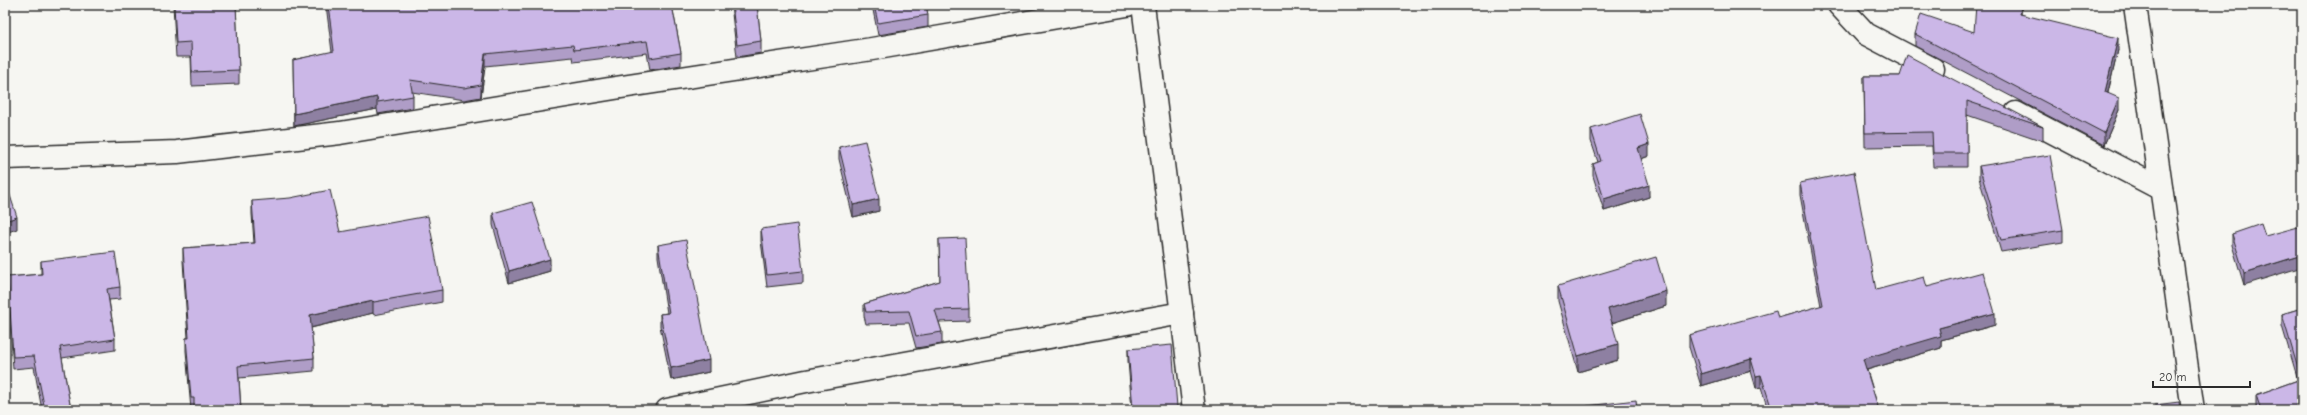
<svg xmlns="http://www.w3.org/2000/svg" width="2307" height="415" font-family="'Comic Neue',sans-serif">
<rect width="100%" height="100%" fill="#f6f6f2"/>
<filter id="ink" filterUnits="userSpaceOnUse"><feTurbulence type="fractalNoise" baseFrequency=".025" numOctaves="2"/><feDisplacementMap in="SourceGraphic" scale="8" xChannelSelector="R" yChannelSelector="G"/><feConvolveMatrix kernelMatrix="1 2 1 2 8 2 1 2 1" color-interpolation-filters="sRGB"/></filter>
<g filter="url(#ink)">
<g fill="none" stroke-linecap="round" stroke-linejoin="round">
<defs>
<g id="minor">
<path d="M 1143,5 L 1194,410"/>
<path d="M 1839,5 L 1866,34 L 1933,69"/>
<path d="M 2135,5 L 2193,410"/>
<path d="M 2016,113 L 2161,189"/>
<path d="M 5,158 L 177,152 L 340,133 L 615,88 L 872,49 L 1127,5"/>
<path d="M 667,410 L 806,381 L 1182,313"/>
</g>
</defs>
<use href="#minor" stroke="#2b2b2b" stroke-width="25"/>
<use href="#minor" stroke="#f6f6f2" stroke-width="22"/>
</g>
<g fill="#af9dc7" stroke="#2b2b2b">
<path d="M 173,5 L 236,5 L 239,70 L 239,84 L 192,86 L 191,57 L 176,57 Z"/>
<path d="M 326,5 L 672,5 L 681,53 L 681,65 L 650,70 L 647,53 L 574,62 L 573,57 L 485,66 L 481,97 L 464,100 L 412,92 L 413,96 L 413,108 L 378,114 L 377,109 L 294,126 L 293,60 L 332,52 Z"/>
<path d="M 731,5 L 757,5 L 761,41 L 761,53 L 737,57 Z"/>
<path d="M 872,5 L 926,5 L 928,15 L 928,27 L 878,35 Z"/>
<path d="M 1038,5 L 1054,5 L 1038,8 Z"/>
<path d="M 2021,14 L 2118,50 L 2108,93 L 2119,110 L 2104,145 L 1915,46 L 1915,34 L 1974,32 Z"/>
<path d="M 1864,76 L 1900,76 L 2043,127 L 2043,141 L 1967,115 L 1967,167 L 1933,167 L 1932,146 L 1865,147 Z"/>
<path d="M 1591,129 L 1649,156 L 1641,159 L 1649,197 L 1604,211 L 1593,176 L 1593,164 L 1598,162 L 1591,141 Z"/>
<path d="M 839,147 L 879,211 L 853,217 L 839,159 Z"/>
<path d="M 1979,166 L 2063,230 L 2063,242 L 2001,252 L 1979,178 Z"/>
<path d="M 1800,183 L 1876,290 L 1927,287 L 1995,325 L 1941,340 L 1941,348 L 1867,370 L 1879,410 L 1768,410 L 1761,387 L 1756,388 L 1751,371 L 1701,386 L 1689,347 L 1689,335 L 1778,318 L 1821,306 L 1800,195 Z"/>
<path d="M 252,201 L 340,232 L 442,290 L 442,302 L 374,315 L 373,313 L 311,328 L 314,358 L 314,371 L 239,378 L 241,410 L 191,410 L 186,351 L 186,338 L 188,338 L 183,261 L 183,248 L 254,243 L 252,214 Z"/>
<path d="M 493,213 L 550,271 L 509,283 L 493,225 Z"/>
<path d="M 761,229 L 803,271 L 803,283 L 767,287 L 761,241 Z"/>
<path d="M 2232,234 L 2265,236 L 2244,285 L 2232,245 Z"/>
<path d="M 939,239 L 969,309 L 969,321 L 939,322 L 942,332 L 942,344 L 916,348 L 909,323 L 866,324 L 864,316 L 864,304 L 940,281 Z"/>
<path d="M 658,245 L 709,372 L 671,380 L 660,326 L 660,314 L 667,313 L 658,257 Z"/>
<path d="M 41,261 L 120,287 L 120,299 L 109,300 L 115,339 L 115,350 L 62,358 L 71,410 L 42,410 L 34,367 L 13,369 L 8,289 L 8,277 L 41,274 Z"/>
<path d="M 1558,286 L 1666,306 L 1612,323 L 1618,360 L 1578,372 L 1558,301 Z"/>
<path d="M 2302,308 L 2302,410 L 2257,410 L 2256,407 L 2256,395 L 2298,380 L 2282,326 L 2282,314 Z"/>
<path d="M 1128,349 L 1177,407 L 1183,410 L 1132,410 L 1128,361 Z"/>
</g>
<g fill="#8e80a2" stroke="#2b2b2b">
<path d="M 2021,5 L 2022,5 L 2020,26 L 2020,14 Z"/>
<path d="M 2118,38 L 2118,50 L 2105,104 L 2105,92 Z"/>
<path d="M 485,54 L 485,66 L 481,97 L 481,85 Z"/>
<path d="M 377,97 L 377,109 L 294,126 L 294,114 Z"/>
<path d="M 2119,98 L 2119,110 L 2104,145 L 2104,133 Z"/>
<path d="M 1649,144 L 1649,156 L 1638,160 L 1638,148 Z"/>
<path d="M 1649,185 L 1649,197 L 1604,211 L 1604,199 Z"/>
<path d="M 879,199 L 879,211 L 853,217 L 853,205 Z"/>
<path d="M 17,217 L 17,229 L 5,233 L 5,221 Z"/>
<path d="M 2302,255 L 2302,267 L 2244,285 L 2244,273 Z"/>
<path d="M 550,259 L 550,271 L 509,283 L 509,271 Z"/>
<path d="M 1666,291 L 1666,306 L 1608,324 L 1608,309 Z"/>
<path d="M 373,301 L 373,313 L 310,328 L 310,315 Z"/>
<path d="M 1995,313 L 1995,325 L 1941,340 L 1941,348 L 1863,371 L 1863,359 L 1939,328 Z"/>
<path d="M 1618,344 L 1618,360 L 1578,372 L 1578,356 Z"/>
<path d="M 1751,359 L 1751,371 L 1701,386 L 1701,374 Z"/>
<path d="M 709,360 L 709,372 L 671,380 L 671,368 Z"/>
<path d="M 1761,375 L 1761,387 L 1756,388 L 1756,376 Z"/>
</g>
<g fill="#cbb7e7" stroke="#2b2b2b">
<path d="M 174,5 L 236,5 L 239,70 L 192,72 L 191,42 L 176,43 Z"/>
<path d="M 328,5 L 672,5 L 681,53 L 650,58 L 647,41 L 574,50 L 573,45 L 485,54 L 481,85 L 464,88 L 410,80 L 413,96 L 378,102 L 377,97 L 294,114 L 293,60 L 334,51 Z"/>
<path d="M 732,5 L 757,5 L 761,41 L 737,45 Z"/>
<path d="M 874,5 L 926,5 L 928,15 L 878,23 Z"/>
<path d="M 1976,5 L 2021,5 L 2020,14 L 2118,38 L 2105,92 L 2119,98 L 2104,133 L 1915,34 L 1921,14 L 1974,32 Z"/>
<path d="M 1907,55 L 2043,127 L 1967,101 L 1967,153 L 1933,153 L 1932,132 L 1865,133 L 1864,76 L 1900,76 Z"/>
<path d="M 1640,114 L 1649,144 L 1638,148 L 1649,185 L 1604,199 L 1593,164 L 1601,161 L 1591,129 Z"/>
<path d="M 865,141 L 879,199 L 853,205 L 839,147 Z"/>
<path d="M 2050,155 L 2063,230 L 2001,240 L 1979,166 Z"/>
<path d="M 1854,172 L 1876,290 L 1924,277 L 1927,287 L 1983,272 L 1995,313 L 1939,328 L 1941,336 L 1863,359 L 1879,410 L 1772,410 L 1761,375 L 1756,376 L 1751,359 L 1701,374 L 1689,335 L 1776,311 L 1778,318 L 1823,305 L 1800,183 Z"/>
<path d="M 5,180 L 17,217 L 5,221 Z"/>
<path d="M 330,190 L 340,232 L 428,216 L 442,290 L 374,302 L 373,301 L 310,315 L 314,358 L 238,366 L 241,410 L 194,410 L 194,398 L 191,398 L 186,338 L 189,338 L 183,248 L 255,243 L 252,201 L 290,198 Z"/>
<path d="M 532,202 L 550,259 L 509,271 L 493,213 Z"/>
<path d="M 797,224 L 803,271 L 767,275 L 761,229 Z"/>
<path d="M 2261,224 L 2265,236 L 2302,226 L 2302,255 L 2244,273 L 2232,234 Z"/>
<path d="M 965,238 L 969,309 L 935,310 L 942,332 L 916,336 L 909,311 L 866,312 L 864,304 L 940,281 L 939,239 Z"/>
<path d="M 686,240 L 709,360 L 671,368 L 660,314 L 669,313 L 658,245 Z"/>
<path d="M 115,252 L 120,287 L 107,289 L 115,339 L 60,347 L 71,410 L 45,410 L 34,356 L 13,357 L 8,277 L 42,274 L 41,261 Z"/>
<path d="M 1656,257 L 1666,291 L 1608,309 L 1618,344 L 1578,356 L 1558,286 Z"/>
<path d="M 2302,308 L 2302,410 L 2261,410 L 2256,395 L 2301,379 L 2282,314 Z"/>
<path d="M 1172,345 L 1177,407 L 1183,406 L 1183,410 L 1133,410 L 1128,349 Z"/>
<path d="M 1636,400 L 1637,410 L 1587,410 L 1587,406 Z"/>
<path d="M 2179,402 L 2180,410 L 2156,410 L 2155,405 Z"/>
</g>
</g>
<rect width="2307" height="415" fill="none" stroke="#f6f6f2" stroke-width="20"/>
<rect x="10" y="10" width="2287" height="395" fill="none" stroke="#2b2b2b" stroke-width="1.5" filter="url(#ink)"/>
<path d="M2153 381v6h97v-6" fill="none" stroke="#2b2b2b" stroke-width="2"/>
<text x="2159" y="381" font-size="12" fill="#2b2b2b" stroke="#f6f6f2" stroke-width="3" paint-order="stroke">20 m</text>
</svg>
